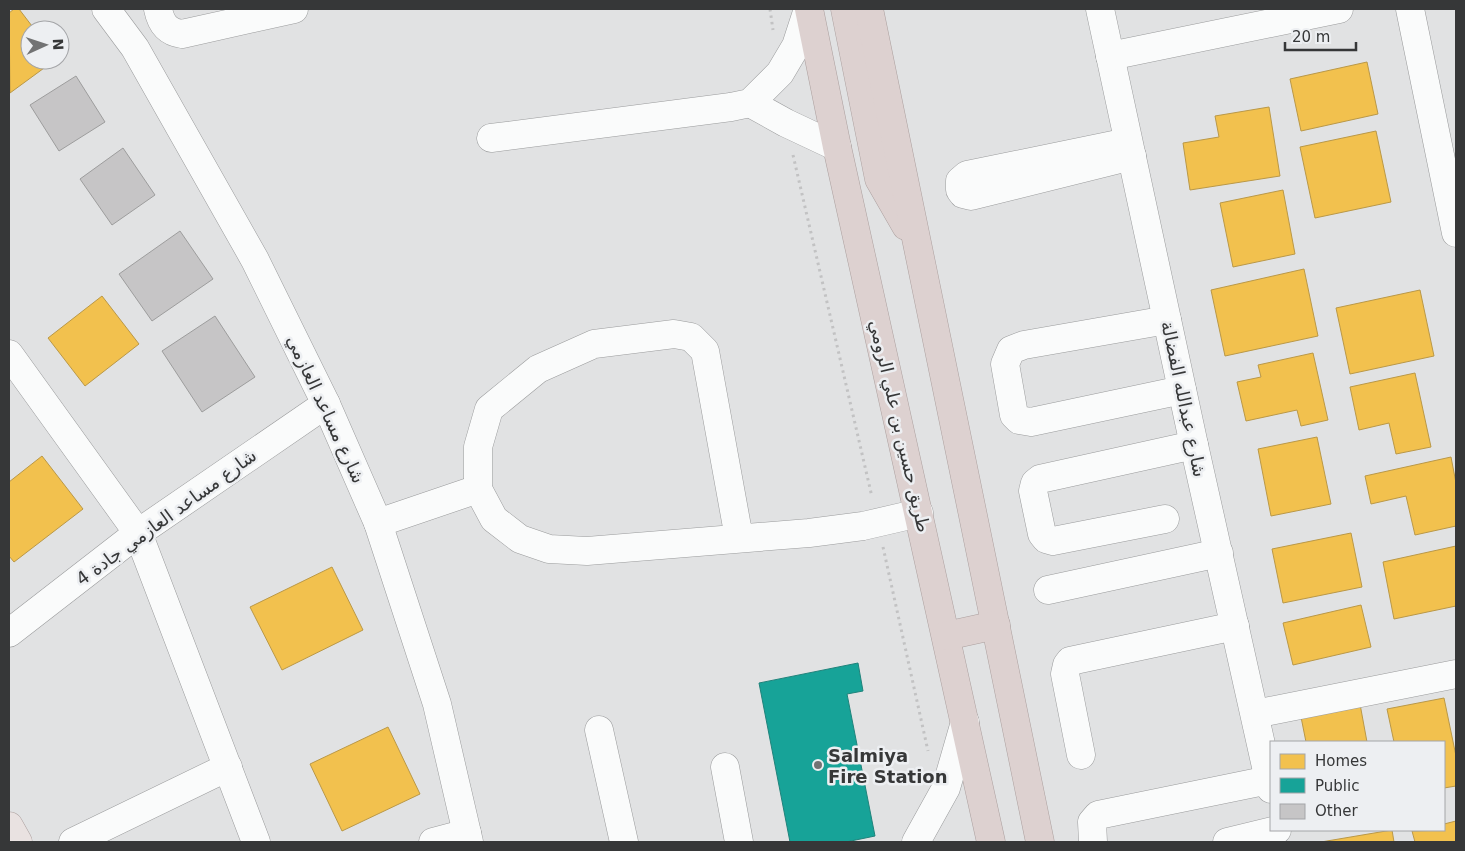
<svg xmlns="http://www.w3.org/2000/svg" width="1465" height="851" font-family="'DejaVu Sans','Noto Sans Arabic',sans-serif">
<rect width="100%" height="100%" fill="#e1e2e3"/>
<g fill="#f2c14e" stroke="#ba9847">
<path d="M 14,9 L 19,9 L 35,30 L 30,30 L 30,60 L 55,60 L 10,93 L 9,13 Z"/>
<path d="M 1367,62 L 1378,114 L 1301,131 L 1290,79 Z"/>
<path d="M 1269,107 L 1280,176 L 1190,190 L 1183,143 L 1219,137 L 1215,116 Z"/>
<path d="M 1376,131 L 1391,202 L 1315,218 L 1300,147 Z"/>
<path d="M 1283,190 L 1295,254 L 1233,267 L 1220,203 Z"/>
<path d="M 1304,269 L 1318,336 L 1225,356 L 1211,290 Z"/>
<path d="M 1420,290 L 1434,356 L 1350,374 L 1336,308 Z"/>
<path d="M 102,296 L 139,344 L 85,386 L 48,338 Z"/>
<path d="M 1313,353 L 1328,420 L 1301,426 L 1297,410 L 1246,421 L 1237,382 L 1261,377 L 1258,365 Z"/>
<path d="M 1415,373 L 1431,447 L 1396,454 L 1389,423 L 1359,430 L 1350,387 Z"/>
<path d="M 1317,437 L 1331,504 L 1271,516 L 1258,449 Z"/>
<path d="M 42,456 L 83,509 L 14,562 L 9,556 L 9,482 Z"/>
<path d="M 1451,457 L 1456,483 L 1456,526 L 1415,535 L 1406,496 L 1371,504 L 1365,476 Z"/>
<path d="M 1351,533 L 1362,587 L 1283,603 L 1272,549 Z"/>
<path d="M 1456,546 L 1456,606 L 1394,619 L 1383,562 Z"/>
<path d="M 332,567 L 363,630 L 282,670 L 250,607 Z"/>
<path d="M 1361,605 L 1371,647 L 1293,665 L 1283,623 Z"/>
<path d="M 1444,698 L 1456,756 L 1456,786 L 1444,788 L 1444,742 L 1394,742 L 1387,709 Z"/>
<path d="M 1360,704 L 1367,742 L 1306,742 L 1301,717 Z"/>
<path d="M 388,727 L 420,794 L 342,831 L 310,764 Z"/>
<path d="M 1456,821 L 1456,842 L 1415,842 L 1412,831 L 1444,830 L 1444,824 Z"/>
<path d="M 1392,830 L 1394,842 L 1321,842 Z"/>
</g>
<path fill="#17a398" stroke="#20837b" d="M 858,663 L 863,691 L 847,694 L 875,836 L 846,842 L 790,842 L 759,683 Z"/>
<g fill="#c6c5c6" stroke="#9d9d9d">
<path d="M 76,76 L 105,122 L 59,151 L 30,105 Z"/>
<path d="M 123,148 L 155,195 L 112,225 L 80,179 Z"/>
<path d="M 180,231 L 213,279 L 152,321 L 119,274 Z"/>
<path d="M 215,316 L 255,377 L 202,412 L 162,351 Z"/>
</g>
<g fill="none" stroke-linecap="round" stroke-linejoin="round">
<defs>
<g id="minor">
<path d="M 106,9 L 135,48 L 255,260 L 326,404 L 378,523 L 437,704 L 469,842"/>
<path d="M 158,9 C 161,24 167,32 182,34 L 294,9"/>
<path d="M 1100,9 L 1194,445 L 1271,789"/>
<path d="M 1410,9 L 1456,233"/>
<path d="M 1110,56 L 1339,9"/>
<path d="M 750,103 L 786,123 L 837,147"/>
<path d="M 491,138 L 731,107 L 750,103 L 780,73 L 796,46 L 808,9"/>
<path d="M 1128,142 L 967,175 L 960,181 L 960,190 L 963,194 L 971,196 L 1132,156"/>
<path d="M 1167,320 L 1024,345 L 1011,350 L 1005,364 L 1014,415 L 1019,420 L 1031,422 L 1182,390"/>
<path d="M 9,354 L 138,533 L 256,842"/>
<path d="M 1165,519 L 1053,541 L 1046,539 L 1042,534 L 1033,491 L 1035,483 L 1040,479 L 1194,445"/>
<path d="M 378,523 L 478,489"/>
<path d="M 739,538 L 705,351 L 691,337 L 674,334 L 594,344 L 538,369 L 489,409 L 478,447 L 478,489 L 494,519 L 520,539 L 549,549 L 587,551 L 809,533 L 863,526 L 919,513"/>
<path d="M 1048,590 L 1219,553"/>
<path d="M 9,633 L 138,533 L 326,404"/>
<path d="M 1255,714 L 1456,674"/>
<path d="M 599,730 L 624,842"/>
<path d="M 1081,755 L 1065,674 L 1067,665 L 1070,661 L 1235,626"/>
<path d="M 725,767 L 739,842"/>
<path d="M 73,842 L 228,767"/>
<path d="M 433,842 L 467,833"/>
<path d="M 916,842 L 946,788 L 965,722"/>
<path d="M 1093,842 L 1092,822 L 1098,815 L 1269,780"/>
<path d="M 1227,842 L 1277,830"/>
</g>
<path id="major" d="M 9,826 L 18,842"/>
<g id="highway">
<path d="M 809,9 L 837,147 L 991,842"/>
<path d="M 845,9 L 879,179 L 906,226"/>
<path d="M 869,9 L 1040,842"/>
<path d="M 946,636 L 996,625"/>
</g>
</defs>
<use href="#minor" stroke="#9a9b9c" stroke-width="29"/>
<use href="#major" stroke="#aca09f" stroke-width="29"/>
<use href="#highway" stroke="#aca09f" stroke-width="29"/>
<g stroke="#c2c2c3" stroke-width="3" stroke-dasharray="2.5 4" stroke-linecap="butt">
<path d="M 770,9 L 773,30"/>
<path d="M 793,155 L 872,497"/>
<path d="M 883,547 L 928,751"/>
</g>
<use href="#minor" stroke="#fafbfb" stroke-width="28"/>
<use href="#major" stroke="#e9e2e1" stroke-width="28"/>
<use href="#highway" stroke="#ddd1d0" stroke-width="28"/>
</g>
<circle fill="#727374" stroke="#edeff2" stroke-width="2" cx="818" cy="765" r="5"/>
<g text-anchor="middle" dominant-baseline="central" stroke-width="5" stroke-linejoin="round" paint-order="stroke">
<g font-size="18" fill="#363738" stroke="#edeff2">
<text transform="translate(1184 399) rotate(78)">شارع عبدالله الفضالة</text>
<text transform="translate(326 409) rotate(65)">شارع مساعد العازمي</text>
<text transform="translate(900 426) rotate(77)">طريق حسين بن علي الرومي</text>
<text transform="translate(166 517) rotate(-36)">شارع مساعد العازمي جادة 4</text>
</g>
<g font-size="18" font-weight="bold" fill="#363738" stroke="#edeff2" text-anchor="start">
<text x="828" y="755">Salmiya<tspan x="828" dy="21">Fire Station</tspan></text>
</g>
</g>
<rect width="1465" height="851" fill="none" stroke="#363738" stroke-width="20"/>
<rect x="1270" y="741" width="175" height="90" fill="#edeff2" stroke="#a4a5a8"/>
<rect x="1280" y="754" width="25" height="15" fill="#f2c14e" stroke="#a4a5a8"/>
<text x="1315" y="766" font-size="15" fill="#363738">Homes</text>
<rect x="1280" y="778" width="25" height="15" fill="#17a398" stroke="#a4a5a8"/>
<text x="1315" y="791" font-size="15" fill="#363738">Public</text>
<rect x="1280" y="804" width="25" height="15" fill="#c6c5c6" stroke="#a4a5a8"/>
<text x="1315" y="816" font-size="15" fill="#363738">Other</text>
<g transform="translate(45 45) rotate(87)"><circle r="24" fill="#edeff2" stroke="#a4a5a8"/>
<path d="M0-4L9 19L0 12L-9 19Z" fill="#727374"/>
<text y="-8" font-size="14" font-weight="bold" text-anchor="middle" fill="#363738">N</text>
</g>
<path d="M1285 42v8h71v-8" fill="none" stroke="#363738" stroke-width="2.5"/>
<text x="1292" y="42" font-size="15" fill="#363738" stroke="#edeff2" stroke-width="4" paint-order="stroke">20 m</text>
</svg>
